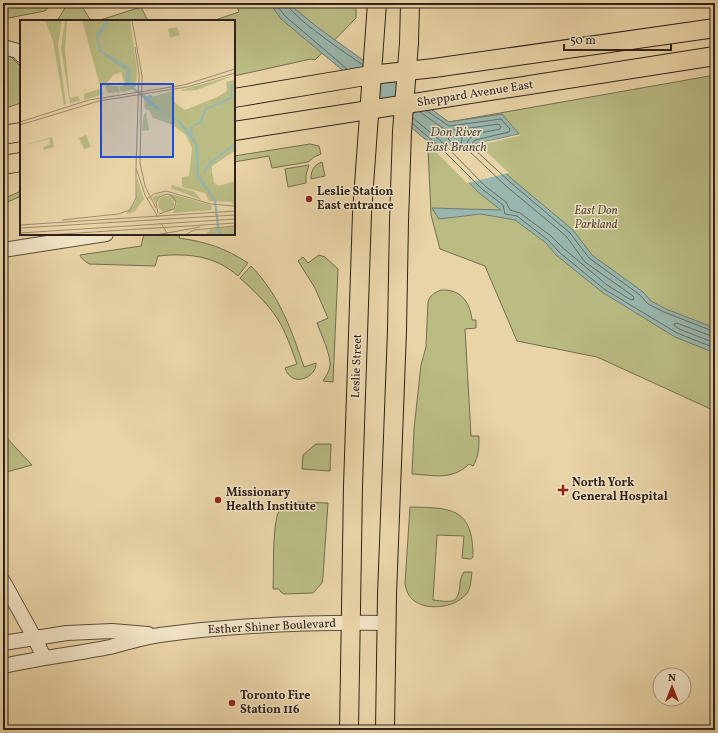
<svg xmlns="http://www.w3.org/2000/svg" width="718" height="733" font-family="Vollkorn,serif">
<rect width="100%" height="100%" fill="#e9d4a7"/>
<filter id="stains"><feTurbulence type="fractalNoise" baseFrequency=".005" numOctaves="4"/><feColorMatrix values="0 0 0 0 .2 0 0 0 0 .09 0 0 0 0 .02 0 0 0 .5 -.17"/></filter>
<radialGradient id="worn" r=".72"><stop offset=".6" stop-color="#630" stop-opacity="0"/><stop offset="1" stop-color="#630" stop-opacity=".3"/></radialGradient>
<g fill="#babc84" stroke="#746e50">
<path d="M 3,3 L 52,3 L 45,11 L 3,19 Z"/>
<path d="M 68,3 L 80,3 L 91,21 L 57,21 Z"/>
<path d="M 236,3 L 356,3 L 356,18 L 315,60 L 311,59 L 234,76 L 234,21 L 212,21 L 239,12 Z"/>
<path d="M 141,7 L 148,21 L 97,21 Z"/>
<path d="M 3,55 L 9,55 L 21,67 L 21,103 L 3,109 Z"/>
<path d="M 715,75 L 715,411 L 597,357 L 517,341 L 485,266 L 440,249 L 431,215 L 428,148 L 449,122 Z"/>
<path d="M 310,144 L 319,146 L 321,154 L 314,157 L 308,162 L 272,168 L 269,156 L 234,162 L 234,156 Z"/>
<path d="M 322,162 L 325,176 L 311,179 C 311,170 314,165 322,162 Z"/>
<path d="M 309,165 L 306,175 L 306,183 L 288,187 L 285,169 Z"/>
<path d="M 21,191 L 21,196 L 3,204 L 3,199 Z"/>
<path d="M 144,234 L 180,234 L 179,238 C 207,242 225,248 248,263 L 238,276 C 215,255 186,253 158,256 L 155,266 L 89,264 C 85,261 81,259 80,255 L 141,246 Z"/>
<path d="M 319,255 L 325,257 L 338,269 L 333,382 L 323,381 C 326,376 329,372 330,366 C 331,355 321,334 317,323 L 328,318 L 315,288 L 298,261 L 303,257 L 308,263 Z"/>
<path d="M 251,266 C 280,296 291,329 304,367 L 316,363 C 317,377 292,389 285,368 L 297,364 C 291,348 286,332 277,318 C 267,303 253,290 240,278 Z"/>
<path d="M 441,290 C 461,289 470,302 472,320 L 476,320 L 476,328 L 465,329 L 471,436 L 479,436 C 479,447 479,456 473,466 L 469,464 C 452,481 433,475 412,474 L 414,429 L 421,365 L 426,347 L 428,302 C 430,295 434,293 441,290 Z"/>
<path d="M 3,434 L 32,465 L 3,473 Z"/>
<path d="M 316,444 L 331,444 L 330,471 L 302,469 L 303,455 Z"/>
<path d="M 294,502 L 328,503 L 323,577 L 322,583 L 313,593 L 284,594 L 281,592 L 279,589 L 273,589 C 274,571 272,524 279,511 C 282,504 288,503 294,502 Z"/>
<path d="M 410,507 C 451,508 473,507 473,557 L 471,559 L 462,558 L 464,536 L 437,535 L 433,600 C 451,602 459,605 460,583 C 461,579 461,576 464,572 L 472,572 C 471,580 471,587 467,593 C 457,607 430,611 416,602 C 409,598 406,591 405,583 Z"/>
</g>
<path fill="#99b7ae" stroke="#6f7b73" d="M 270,3 L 290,3 L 294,8 L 317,27 L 449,122 L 502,114 L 519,134 L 475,144 L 512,179 L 573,230 L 592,255 L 643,292 L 651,301 L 666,309 L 715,328 L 715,353 L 675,337 L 602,292 L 556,255 L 546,243 L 515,220 L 481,214 L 439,219 L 432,208 L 501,210 L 479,193 L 437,149 L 281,19 Z"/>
<path fill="#e9d4a7" d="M 521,134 L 519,136 L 479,145 L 509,173 L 467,183 L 432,148 L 475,144 Z"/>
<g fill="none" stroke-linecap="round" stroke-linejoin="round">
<g stroke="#646c64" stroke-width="1">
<path d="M 275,3 L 285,16 L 347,69"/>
<path d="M 287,3 C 289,16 349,55 363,65"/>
<path d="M 427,111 L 449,126 L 501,119 L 510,129 L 509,132 L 475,140 L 472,144 L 473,148 L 510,182 L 570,233 L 589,258 L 640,295 L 648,304 L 664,312 L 715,332"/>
<path d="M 413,118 L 443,143 L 485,186 L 506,202 L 510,210 L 520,213 L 551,236 L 563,248 L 607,285 L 631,300 L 634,299 L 633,296 L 585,262 L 566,236 L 506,186 L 469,151 L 467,144 C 469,132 489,132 500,129 L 501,127 L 499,124 L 447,131 L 420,112"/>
<path d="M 413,124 L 439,146 L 482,189 L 503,205 L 505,214 L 517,216 L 548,240 L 559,252 L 604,289 L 677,333 L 715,348"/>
<path d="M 460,136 L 462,138 L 461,148 L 459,150 L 448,139 L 450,137 Z"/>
<path d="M 715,337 L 711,336 L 677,323 L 674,324 L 675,326 L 679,329 L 715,343"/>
</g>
<defs>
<g id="minor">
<path d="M 3,47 L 18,51 L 21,55"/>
<path d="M 3,250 L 106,234"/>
<path d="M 3,581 L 34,637 L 44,657"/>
<path d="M 3,643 L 67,633 L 112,631 L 148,634"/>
<path d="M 3,666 C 39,658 75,654 110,647 C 127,643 143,637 160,635 C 234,625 312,622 387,623"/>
</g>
<g id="major">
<path d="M 234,98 L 371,75 L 434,68 L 715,28"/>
<path d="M 234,131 L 715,56"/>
<path d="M 3,135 L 21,132"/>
<path d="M 3,165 L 21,162"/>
<path d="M 349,730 L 353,486 L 362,213 L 377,3"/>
<path d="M 385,730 L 387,595 L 397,331 L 399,221 L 402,131 L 409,43 L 410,3"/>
</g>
</defs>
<use href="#minor" stroke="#5e4e3e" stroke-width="16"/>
<use href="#major" stroke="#2f211b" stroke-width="20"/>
<use href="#minor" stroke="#f1e3c6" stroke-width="14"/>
<use href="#major" stroke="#e9d4a7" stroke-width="18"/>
</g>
<g fill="#8f2418" stroke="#f1e3c6" stroke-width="1.5">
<circle cx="309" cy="199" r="4"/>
<path d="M561 484h4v4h4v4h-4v4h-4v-4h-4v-4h4z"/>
<circle cx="218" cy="500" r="4"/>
<circle cx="232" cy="703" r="4"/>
</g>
<g text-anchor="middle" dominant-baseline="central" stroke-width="3" stroke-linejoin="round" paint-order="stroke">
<g font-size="12" fill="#2f211b" stroke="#f1e3c6">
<text transform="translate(475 94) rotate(-9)">Sheppard Avenue East</text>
<text transform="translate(357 366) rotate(-88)">Leslie Street</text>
<text transform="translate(272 627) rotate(-3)">Esther Shiner Boulevard</text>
</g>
<g font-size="12" font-weight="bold" fill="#2f211b" stroke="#f1e3c6" text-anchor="start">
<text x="317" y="192">Leslie Station<tspan x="317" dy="14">East entrance</tspan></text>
<text x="572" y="483">North York<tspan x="572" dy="14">General Hospital</tspan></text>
<text x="226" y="493">Missionary<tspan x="226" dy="14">Health Institute</tspan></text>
<text x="240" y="696">Toronto Fire<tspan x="240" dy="14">Station 116</tspan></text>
</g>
<g font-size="12" font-style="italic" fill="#524835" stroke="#f1e3c6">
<text x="596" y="211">East Don<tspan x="596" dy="14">Parkland</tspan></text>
</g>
<g font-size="13" font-style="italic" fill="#4f4e47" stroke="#f1e3c6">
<text x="456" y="133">Don River<tspan x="456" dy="15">East Branch</tspan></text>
</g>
</g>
<g transform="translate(20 20)">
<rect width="215" height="215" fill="#e9d4a7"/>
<path d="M 25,0 L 42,0 L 38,25 L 46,84 L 44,85 L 33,21 ZM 45,0 L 110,0 L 117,50 L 116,66 L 112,70 L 101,72 L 99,67 L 105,65 L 101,52 L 93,55 L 85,65 L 80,66 L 62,0 L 47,1 L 45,31 L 50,78 L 58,76 L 60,81 L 50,83 L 41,28 ZM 157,7 L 160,15 L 150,18 L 148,9 ZM 215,55 L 177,70 L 161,71 L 161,70 ZM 215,60 L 215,131 L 192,146 L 192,152 L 194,163 L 199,166 L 215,161 L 215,184 L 213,184 L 211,182 L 189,181 L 185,173 L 162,167 L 162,157 L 169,156 L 172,128 L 166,115 L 153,105 L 133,98 L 129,90 L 125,89 L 124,79 L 153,71 L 155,83 L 165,90 L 197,77 L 207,71 L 206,62 ZM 88,63 L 90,66 L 98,66 L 100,72 L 88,73 L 85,68 ZM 79,69 L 84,74 L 64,80 L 64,74 ZM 126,93 L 129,110 L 122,111 L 124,94 ZM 66,115 L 71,127 L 64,129 L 59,118 ZM 32,117 L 34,127 L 24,130 L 23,127 L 29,125 L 30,119 L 5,125 ZM 117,158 L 124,179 L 114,192 L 106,194 L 116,181 ZM 152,165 L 175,172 L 181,180 L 151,168 ZM 144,173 L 155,175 L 191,185 L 192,190 L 153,193 L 157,183 L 146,173 L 140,175 L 135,183 L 132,177 ZM138 184a8 8 0 1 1 16 0a8 8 0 1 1-16 0ZM 215,206 L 215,215 L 171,215 L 186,214 L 191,209 L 197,208 L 201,213 L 199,208 Z" fill="#babc84"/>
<path d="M 86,0 L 89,0 L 88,4 L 78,19 L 82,31 L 111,48 L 110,65 L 126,76 L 131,75 L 133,77 L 129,79 L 146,94 L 159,100 L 170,113 L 170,107 L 173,106 L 172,114 L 178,125 L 179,155 L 196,180 L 200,211 L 203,215 L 200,215 L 197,210 L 194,181 L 177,158 L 175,124 L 156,100 L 132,86 L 125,86 L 131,85 L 109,66 L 106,61 L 106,52 L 110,49 L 105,50 L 79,31 L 76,15 Z" fill="#99b7ae"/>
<path fill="none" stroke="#99b7ae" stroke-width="2" d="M 174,105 L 180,103 L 186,89 L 211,78 L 212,64M 184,153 L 190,143 L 215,124"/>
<path fill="none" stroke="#9f8c6f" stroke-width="1" d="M 112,0 L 122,56 L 120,143 L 125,166 L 136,188M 115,27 L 119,54 L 116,148 L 125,175 L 138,197M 0,102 L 69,80 L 164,65 L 215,49M 0,105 L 79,81 L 167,67 L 215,53M 127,179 L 134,174 L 146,171 L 191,184 L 215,186M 138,193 L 136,183 L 139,177 L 147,174 L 152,176 L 156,182 L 154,189 L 139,194M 42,200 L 98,194 L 110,190 L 116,178 L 116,148M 141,203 L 148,215M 0,205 L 215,191M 0,208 L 215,195M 0,213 L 215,199M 26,215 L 215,203M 136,215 L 180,207M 165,215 L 174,210 L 215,206"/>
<path fill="#1d4ed8" fill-opacity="0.15" stroke="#1d4ed8" stroke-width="2" d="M 81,64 L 153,64 L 153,137 L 81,137 Z"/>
<rect width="215" height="215" fill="none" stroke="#2f211b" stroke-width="2"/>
</g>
<rect width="718" height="733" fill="none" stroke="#e9d4a7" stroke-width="16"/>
<rect x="4" y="4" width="710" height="725" fill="none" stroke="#2f211b" stroke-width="2"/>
<rect x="8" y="8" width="702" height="717" fill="none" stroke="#2f211b"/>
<g transform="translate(672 687)"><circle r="19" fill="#f1e3c6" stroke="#a39582"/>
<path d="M0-3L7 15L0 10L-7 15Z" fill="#8f2418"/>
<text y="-6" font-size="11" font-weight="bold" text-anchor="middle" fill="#2f211b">N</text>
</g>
<path d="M564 44v6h107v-6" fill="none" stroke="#2f211b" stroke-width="2"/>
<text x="570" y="44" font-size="12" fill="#2f211b" stroke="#f1e3c6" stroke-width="3" paint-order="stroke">50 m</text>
<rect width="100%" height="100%" filter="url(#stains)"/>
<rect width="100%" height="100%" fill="url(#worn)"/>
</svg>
